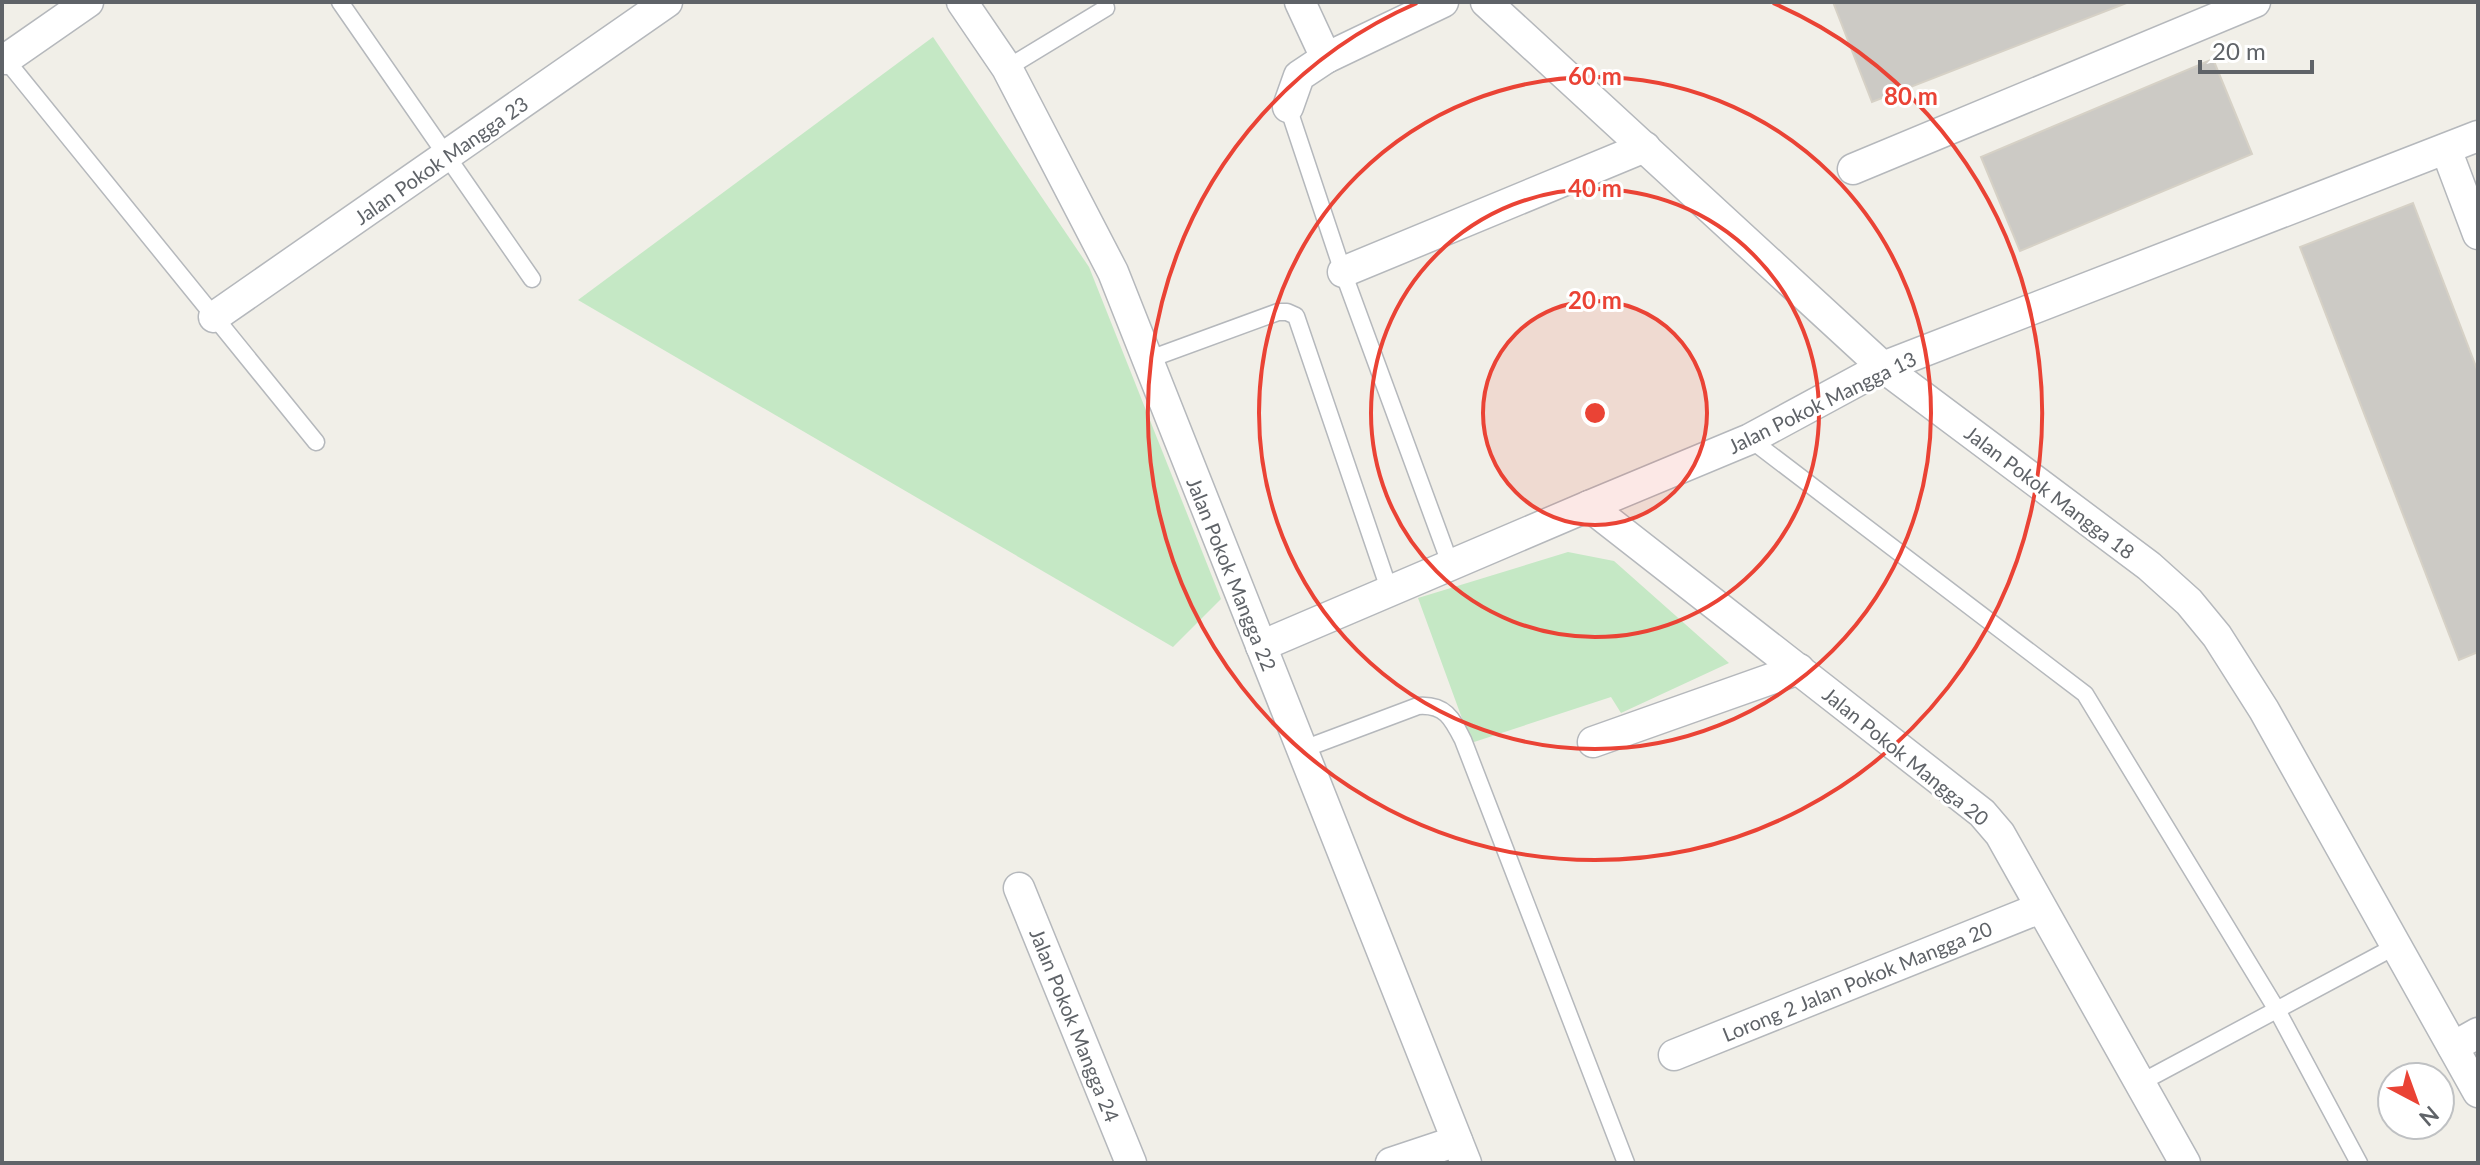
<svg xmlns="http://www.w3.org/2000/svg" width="2480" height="1165" font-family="Lato,sans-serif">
<rect width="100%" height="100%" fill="#f1efe8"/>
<g fill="#c5e8c5">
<path d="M 933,37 L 1089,267 L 1221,599 L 1173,647 L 578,300 Z"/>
<path d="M 1568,552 L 1614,561 L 1729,663 L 1621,713 L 1611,697 L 1471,743 L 1418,598 Z"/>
</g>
<g fill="#cccac5" stroke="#d6d1c6" stroke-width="2">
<path d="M 1833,2 L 2129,2 L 1872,102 Z"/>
<path d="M 2213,59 L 2252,154 L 2020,251 L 1981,157 Z"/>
<path d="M 2413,203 L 2478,372 L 2478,652 L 2459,660 L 2300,247 Z"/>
</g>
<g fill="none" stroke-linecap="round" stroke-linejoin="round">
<defs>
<g id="service">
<path d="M 340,2 L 532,279"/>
<path d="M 2,55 L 316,442"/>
<path d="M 1007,68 L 1106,8"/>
<path d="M 1288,107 L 1343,272 L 1451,566"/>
<path d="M 1147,360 L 1278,312 L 1287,312 L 1296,316 L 1390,592"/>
<path d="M 1750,439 L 2085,694 L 2277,1010 L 2359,1163"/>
<path d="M 1301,750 L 1418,706 C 1445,704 1452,718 1463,740 L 1626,1163"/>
<path d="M 2140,1083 L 2396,946"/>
</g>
<g id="minor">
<path d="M 962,2 L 1007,68 L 1113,272 L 1466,1163"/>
<path d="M 1300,2 L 1326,58"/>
<path d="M 1486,2 L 1883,367 L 2149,566 L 2189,602 L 2217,636 L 2264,710 L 2478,1092"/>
<path d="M 6,59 L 88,2"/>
<path d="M 1288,107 L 1299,76 L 1326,58 L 1443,2"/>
<path d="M 2446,149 L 2478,234"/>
<path d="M 1853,169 L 2255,2"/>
<path d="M 1343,272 L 1645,147"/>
<path d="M 214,317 L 667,2"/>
<path d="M 1589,506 L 1982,813 L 2000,834 L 2185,1163"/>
<path d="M 1261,646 L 1589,506 L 1750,439 L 1883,367 L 2478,136"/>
<path d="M 1593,742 L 1799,669"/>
<path d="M 1019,888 L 1131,1163"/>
<path d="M 2453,1047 L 2478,1033"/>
<path d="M 1674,1055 L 2040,908"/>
<path d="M 1391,1163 L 1457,1141"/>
</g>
</defs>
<use href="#service" stroke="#b5b8bc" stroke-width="19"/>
<use href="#minor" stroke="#b5b8bc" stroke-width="33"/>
<use href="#service" stroke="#fff" stroke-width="16"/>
<use href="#minor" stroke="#fff" stroke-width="30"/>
</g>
<circle cx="1595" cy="413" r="112" fill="#ea4335" fill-opacity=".12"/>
<g fill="none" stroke="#ea4335" stroke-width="4">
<circle cx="1595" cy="413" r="112"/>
<circle cx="1595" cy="413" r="224"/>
<circle cx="1595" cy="413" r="336"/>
<path d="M1773 3A447 447 0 1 1 1417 3"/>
</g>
<g text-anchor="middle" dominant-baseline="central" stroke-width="6" stroke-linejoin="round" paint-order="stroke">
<g font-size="20" fill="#5f6368" stroke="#fff">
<text transform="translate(441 160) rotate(-35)">Jalan Pokok Mangga 23</text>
<text transform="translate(1822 402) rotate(-26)">Jalan Pokok Mangga 13</text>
<text transform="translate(2050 492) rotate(37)">Jalan Pokok Mangga 18</text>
<text transform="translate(1232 574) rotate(68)">Jalan Pokok Mangga 22</text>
<text transform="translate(1906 756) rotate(39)">Jalan Pokok Mangga 20</text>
<text transform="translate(1857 981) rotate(-22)">Lorong 2 Jalan Pokok Mangga 20</text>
<text transform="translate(1075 1025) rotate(68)">Jalan Pokok Mangga 24</text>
</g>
</g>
<circle cx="1595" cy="413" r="12" fill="#ea4335" stroke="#fff" stroke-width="4"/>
<g font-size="24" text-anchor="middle" font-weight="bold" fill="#ea4335" stroke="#fff" stroke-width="6" stroke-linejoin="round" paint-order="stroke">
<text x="1595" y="85">60 m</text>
<text x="1911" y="105">80 m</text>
<text x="1595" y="197">40 m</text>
<text x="1595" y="309">20 m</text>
</g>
<rect width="2480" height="1165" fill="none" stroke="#5f6368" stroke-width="8"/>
<g transform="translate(2416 1101) rotate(139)"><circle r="38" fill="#ffffff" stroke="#bfc1c3" stroke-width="2"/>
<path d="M0-6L14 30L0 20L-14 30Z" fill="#ea4335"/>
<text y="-12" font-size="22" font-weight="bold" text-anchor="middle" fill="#5f6368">N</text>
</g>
<path d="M2200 60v12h112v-12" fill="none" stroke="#5f6368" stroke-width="4"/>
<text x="2212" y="60" font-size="24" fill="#5f6368" stroke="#ffffff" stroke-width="6" paint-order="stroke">20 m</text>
</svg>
